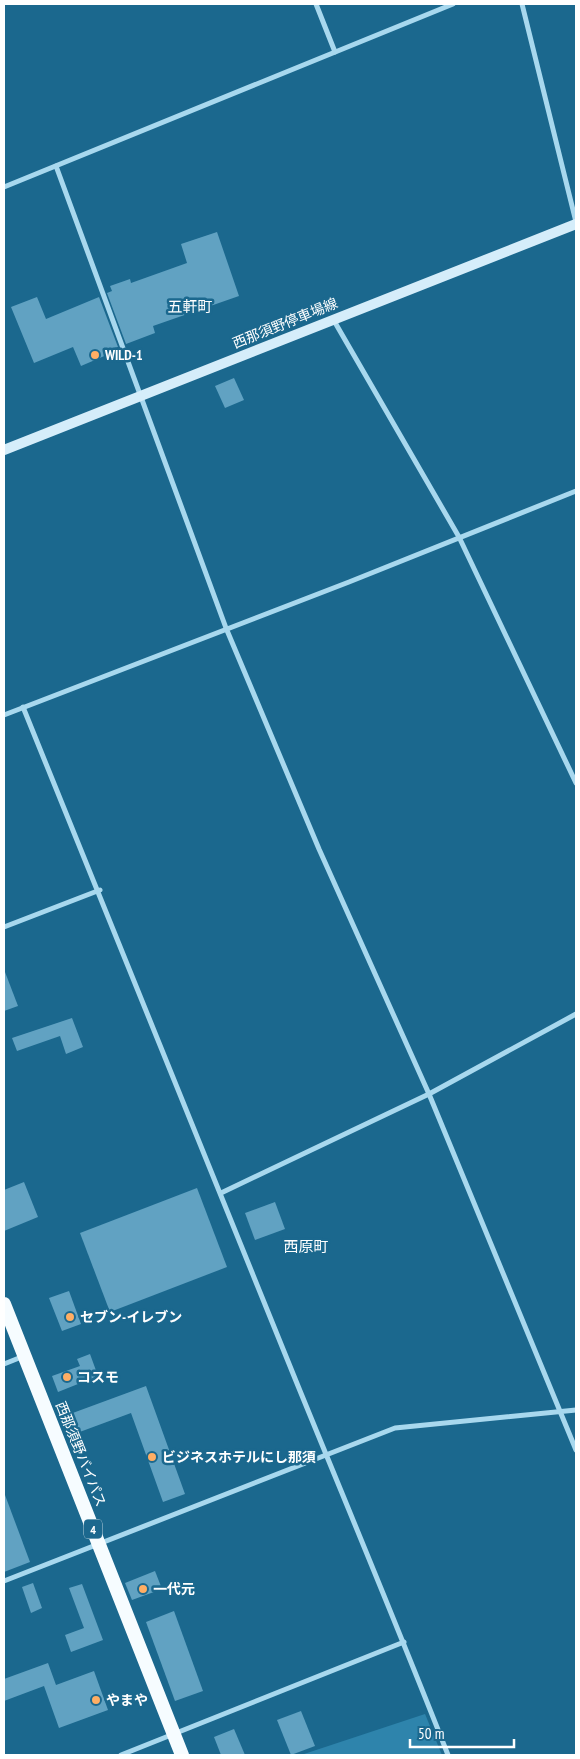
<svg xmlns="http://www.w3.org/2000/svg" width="580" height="1759" font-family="'PT Sans Narrow','Noto Sans JP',sans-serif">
<rect width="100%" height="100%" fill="#1b688e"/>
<path fill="#2e84ac" d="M 425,1714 L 442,1755 L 301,1755 Z"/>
<g fill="#61a2c2">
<path d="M 217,232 L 239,296 L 153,326 L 155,333 L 126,344 L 107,293 L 112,291 L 110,286 L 130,279 L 131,283 L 187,263 L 181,244 Z"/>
<path d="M 37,297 L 46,319 L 99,297 L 118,347 L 115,348 L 116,351 L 81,366 L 73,347 L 34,363 L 11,307 Z"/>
<path d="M 234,378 L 244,400 L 225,408 L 215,386 Z"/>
<path d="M 4,972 L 5,972 L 18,1006 L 4,1011 Z"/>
<path d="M 72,1018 L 83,1047 L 66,1054 L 60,1036 L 17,1051 L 12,1038 Z"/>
<path d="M 24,1182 L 38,1217 L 4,1231 L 4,1190 Z"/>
<path d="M 197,1188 L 227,1267 L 110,1312 L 80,1233 Z"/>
<path d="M 275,1202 L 285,1229 L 255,1240 L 245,1213 Z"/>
<path d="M 69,1291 L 81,1324 L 62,1331 L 49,1298 Z"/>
<path d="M 90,1354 L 98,1376 L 58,1392 L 52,1376 L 80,1366 L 77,1359 Z"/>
<path d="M 146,1386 L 185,1494 L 163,1502 L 131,1413 L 77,1433 L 70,1414 Z"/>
<path d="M 4,1495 L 5,1495 L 30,1562 L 4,1572 Z"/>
<path d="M 155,1571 L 162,1589 L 132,1600 L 125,1583 Z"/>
<path d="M 33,1583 L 42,1608 L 31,1613 L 22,1587 Z"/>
<path d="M 82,1584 L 103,1640 L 71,1652 L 65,1635 L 84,1628 L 69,1588 Z"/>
<path d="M 174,1611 L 203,1691 L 175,1701 L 146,1622 Z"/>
<path d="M 48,1663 L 56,1685 L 94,1671 L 108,1710 L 59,1728 L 44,1686 L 4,1701 L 4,1679 Z"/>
<path d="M 301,1711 L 315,1746 L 291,1755 L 277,1720 Z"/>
<path d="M 234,1729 L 245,1755 L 221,1755 L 214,1737 Z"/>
</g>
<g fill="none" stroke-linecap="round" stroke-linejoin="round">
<g stroke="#a8d8ee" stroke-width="5">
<path d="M 316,4 L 335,52"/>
<path d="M 522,4 L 576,222"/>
<path d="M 56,166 L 226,628 L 319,849 L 429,1094 L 576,1450"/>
<path d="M 4,187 L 453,4"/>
<path d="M 333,319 L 459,537 L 576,783"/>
<path d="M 23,707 C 116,931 206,1156 296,1381 C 347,1506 399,1630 448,1755"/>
<path d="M 4,715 L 349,582 L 576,491"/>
<path d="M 4,927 L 100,890"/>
<path d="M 221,1193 L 429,1094 L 576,1014"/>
<path d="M 4,1364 L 24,1356"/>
<path d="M 4,1581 L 395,1428 L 576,1410"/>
<path d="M 121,1755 L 404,1642"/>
</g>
<path stroke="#d5edfa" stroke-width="10" d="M 4,450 L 576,224"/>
<path stroke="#f6fcff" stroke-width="14" d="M 4,1304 L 182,1755"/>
</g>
<g fill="#ffae64" stroke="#1b688e" stroke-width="2">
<circle cx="95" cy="355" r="5"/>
<circle cx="70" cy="1317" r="5"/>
<circle cx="67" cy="1377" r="5"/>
<circle cx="152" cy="1457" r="5"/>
<circle cx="143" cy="1589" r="5"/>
<circle cx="96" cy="1700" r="5"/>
</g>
<g text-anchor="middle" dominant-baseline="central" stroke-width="5" stroke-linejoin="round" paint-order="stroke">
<rect fill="#1b688e" stroke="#bbd2dd" stroke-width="1" x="84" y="1519.5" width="18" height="19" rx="4"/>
<g font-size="12" font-weight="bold" fill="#fff">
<text x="93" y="1529">4</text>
</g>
<g font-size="14" fill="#fff" stroke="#1b688e">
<text transform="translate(285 323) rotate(-22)">西那須野停車場線</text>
<text transform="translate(81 1454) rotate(68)">西那須野バイパス</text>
</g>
<g font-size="14" font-weight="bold" fill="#fff" stroke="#1b688e" text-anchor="start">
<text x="105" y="355">WILD-1</text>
<text x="80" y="1317">セブン-イレブン</text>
<text x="77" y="1377">コスモ</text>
<text x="162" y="1457">ビジネスホテルにし那須</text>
<text x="153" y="1589">一代元</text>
<text x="106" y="1700">やまや</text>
</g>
<g font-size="15" fill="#fff" stroke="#1b688e">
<text x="190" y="306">五軒町</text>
<text x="306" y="1246">西原町</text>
</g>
</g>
<rect width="580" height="1759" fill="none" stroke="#ffffff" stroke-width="10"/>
<path d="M410 1739v8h104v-8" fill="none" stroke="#ffffff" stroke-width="2.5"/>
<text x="418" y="1739" font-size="15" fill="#ffffff" stroke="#1b688e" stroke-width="4" paint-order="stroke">50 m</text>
</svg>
